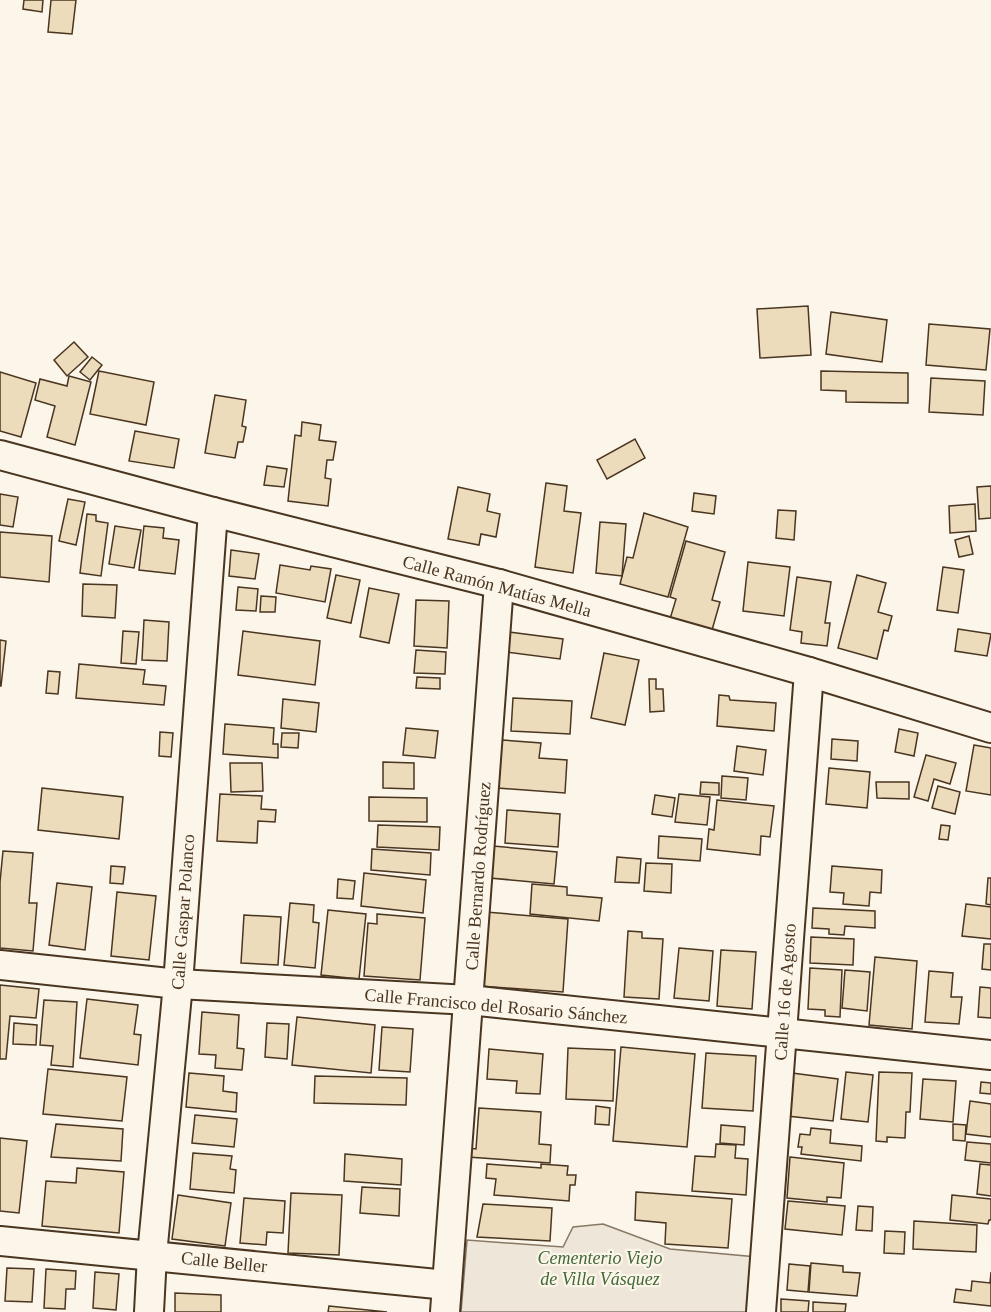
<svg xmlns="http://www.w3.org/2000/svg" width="991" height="1312" font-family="Georgia,serif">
<rect width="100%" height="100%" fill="#fbf6e9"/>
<path fill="#ede6d9" stroke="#887966" stroke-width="1.5" d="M 603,1224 L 670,1249 L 757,1257 L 753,1312 L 461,1312 L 467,1240 L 563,1247 L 573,1227 Z"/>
<g fill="#ecdcbc" stroke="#4a3520" stroke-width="1.5">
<path d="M 24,0 L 43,0 L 42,12 L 23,9 Z"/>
<path d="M 51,0 L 76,0 L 72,34 L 48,32 Z"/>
<path d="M 808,306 L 811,355 L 760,358 L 757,309 Z"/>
<path d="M 831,312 L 887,320 L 882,362 L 826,354 Z"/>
<path d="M 929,324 L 990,329 L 986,370 L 926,365 Z"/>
<path d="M 74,342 L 88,357 L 67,376 L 54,360 Z"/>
<path d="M 92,357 L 102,365 L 90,380 L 80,372 Z"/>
<path d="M 99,371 L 154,382 L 146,425 L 90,414 Z"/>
<path d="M 821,371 L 908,373 L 908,403 L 846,402 L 846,391 L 821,390 Z"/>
<path d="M 0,372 L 36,383 L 21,437 L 0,431 Z"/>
<path d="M 69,376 L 91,382 L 75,445 L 47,437 L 55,406 L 35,400 L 40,379 L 67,386 Z"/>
<path d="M 931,378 L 985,381 L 983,415 L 929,412 Z"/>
<path d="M 215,395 L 246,400 L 242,426 L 246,427 L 243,442 L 238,442 L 235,458 L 205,453 Z"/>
<path d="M 302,422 L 321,425 L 319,440 L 336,442 L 333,460 L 327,460 L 325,478 L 331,479 L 328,506 L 288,501 L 295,435 L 301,436 Z"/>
<path d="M 135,431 L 179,439 L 174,468 L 129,461 Z"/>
<path d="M 635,439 L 645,458 L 607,479 L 597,460 Z"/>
<path d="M 267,466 L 287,469 L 284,487 L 264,485 Z"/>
<path d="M 546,483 L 567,486 L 564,511 L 581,513 L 573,573 L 535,567 Z"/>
<path d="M 991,486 L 991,518 L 979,519 L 977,487 Z"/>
<path d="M 458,487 L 490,494 L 487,511 L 500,514 L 496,537 L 481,534 L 479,545 L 448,539 Z"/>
<path d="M 694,493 L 716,496 L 714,514 L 692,511 Z"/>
<path d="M 0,494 L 18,497 L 13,527 L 0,525 Z"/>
<path d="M 68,499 L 85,502 L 76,545 L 59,541 Z"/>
<path d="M 975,504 L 976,531 L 950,533 L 949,506 Z"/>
<path d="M 778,510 L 796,511 L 794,540 L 776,538 Z"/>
<path d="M 644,513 L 688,527 L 668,597 L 620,584 L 627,557 L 633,558 Z"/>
<path d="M 87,514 L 96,515 L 96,521 L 108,523 L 101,576 L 80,573 Z"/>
<path d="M 600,522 L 626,524 L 622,576 L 596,573 Z"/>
<path d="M 115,526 L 141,530 L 134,568 L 109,564 Z"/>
<path d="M 144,526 L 164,528 L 163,538 L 179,540 L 175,574 L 139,570 Z"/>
<path d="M 0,532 L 52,536 L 49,582 L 0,577 Z"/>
<path d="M 969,536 L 973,554 L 959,557 L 955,540 Z"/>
<path d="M 686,541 L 725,552 L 712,600 L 720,602 L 712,630 L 670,619 L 676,599 L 670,597 Z"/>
<path d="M 231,550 L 259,554 L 255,579 L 229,576 Z"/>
<path d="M 748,562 L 790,567 L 784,616 L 743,611 Z"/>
<path d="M 280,565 L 310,570 L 311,566 L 331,569 L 325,602 L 276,593 Z"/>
<path d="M 943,567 L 964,570 L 958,613 L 937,610 Z"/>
<path d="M 336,575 L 360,580 L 351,623 L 327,618 Z"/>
<path d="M 857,575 L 886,583 L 878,612 L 892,616 L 888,631 L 884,630 L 877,659 L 838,648 Z"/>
<path d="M 797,577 L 831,582 L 825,623 L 830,623 L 827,646 L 801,643 L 802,632 L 790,630 Z"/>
<path d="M 83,584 L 117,585 L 115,618 L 82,616 Z"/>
<path d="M 238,587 L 258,589 L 256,611 L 236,610 Z"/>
<path d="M 369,588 L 399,594 L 389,643 L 360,637 Z"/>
<path d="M 261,596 L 276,597 L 275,612 L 260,612 Z"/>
<path d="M 416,600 L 449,601 L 447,648 L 414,646 Z"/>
<path d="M 144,620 L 169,622 L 167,661 L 142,660 Z"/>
<path d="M 958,629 L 991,634 L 987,656 L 955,651 Z"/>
<path d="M 123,631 L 139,632 L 136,664 L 121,663 Z"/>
<path d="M 243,631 L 320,641 L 315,685 L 238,675 Z"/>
<path d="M 509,632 L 563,639 L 560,659 L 507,652 Z"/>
<path d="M 0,640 L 6,641 L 1,686 L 0,686 Z"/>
<path d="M 416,650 L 446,652 L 445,674 L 414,673 Z"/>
<path d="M 604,653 L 639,660 L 625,725 L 591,718 Z"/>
<path d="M 79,664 L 145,670 L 143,684 L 166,686 L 164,705 L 76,698 Z"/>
<path d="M 48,671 L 60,672 L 58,694 L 46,693 Z"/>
<path d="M 417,677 L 440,678 L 440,689 L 416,688 Z"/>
<path d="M 649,679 L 656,679 L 656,689 L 663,689 L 664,711 L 650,712 Z"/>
<path d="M 719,695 L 729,696 L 730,700 L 776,703 L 774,731 L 717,726 Z"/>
<path d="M 513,698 L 572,701 L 570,734 L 511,731 Z"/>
<path d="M 283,699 L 319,703 L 316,732 L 281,728 Z"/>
<path d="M 225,724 L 274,728 L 273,744 L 278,744 L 278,758 L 223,754 Z"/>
<path d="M 406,728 L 438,731 L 435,758 L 403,755 Z"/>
<path d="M 899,729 L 918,733 L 914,756 L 895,752 Z"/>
<path d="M 160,732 L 173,733 L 171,757 L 159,756 Z"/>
<path d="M 282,733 L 299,733 L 298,748 L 281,747 Z"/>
<path d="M 832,739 L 858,741 L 857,761 L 831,759 Z"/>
<path d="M 502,740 L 541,743 L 539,758 L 567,760 L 565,793 L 498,788 Z"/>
<path d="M 974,745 L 991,748 L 991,795 L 966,791 Z"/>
<path d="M 737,746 L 766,750 L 763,775 L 734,771 Z"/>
<path d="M 926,755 L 956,763 L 950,784 L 934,779 L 928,801 L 914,797 Z"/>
<path d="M 383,762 L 414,763 L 414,789 L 383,788 Z"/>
<path d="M 230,763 L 262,763 L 263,791 L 231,792 Z"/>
<path d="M 829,768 L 870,772 L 867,808 L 826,804 Z"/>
<path d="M 722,776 L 748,778 L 746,800 L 721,798 Z"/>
<path d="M 701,782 L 719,783 L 719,795 L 700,794 Z"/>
<path d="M 876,782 L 909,782 L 909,799 L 877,798 Z"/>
<path d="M 938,786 L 960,792 L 955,814 L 932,808 Z"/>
<path d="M 42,788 L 123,797 L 119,839 L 38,830 Z"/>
<path d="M 220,794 L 262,796 L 261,809 L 276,810 L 275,822 L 258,821 L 257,843 L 217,841 Z"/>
<path d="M 679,794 L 710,797 L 707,825 L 675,822 Z"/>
<path d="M 655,795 L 675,798 L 672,817 L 652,814 Z"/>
<path d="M 369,797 L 427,798 L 427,822 L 369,821 Z"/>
<path d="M 717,800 L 774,806 L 770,837 L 761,836 L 760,855 L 707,849 L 709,829 L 714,830 Z"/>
<path d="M 507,810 L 560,814 L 558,847 L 505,843 Z"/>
<path d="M 378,825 L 440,827 L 439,850 L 377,847 Z"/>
<path d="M 941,825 L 950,826 L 948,840 L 939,839 Z"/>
<path d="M 659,836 L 702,839 L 700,861 L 658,858 Z"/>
<path d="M 493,846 L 557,852 L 554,884 L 490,878 Z"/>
<path d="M 372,849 L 431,853 L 430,875 L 371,870 Z"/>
<path d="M 3,851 L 33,853 L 29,903 L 37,903 L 33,951 L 0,948 L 0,882 Z"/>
<path d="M 617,857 L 641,859 L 639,883 L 615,882 Z"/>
<path d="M 646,863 L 672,864 L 671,893 L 644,891 Z"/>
<path d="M 111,866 L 125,867 L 123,884 L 110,883 Z"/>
<path d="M 832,866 L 882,870 L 881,893 L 870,892 L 869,906 L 843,904 L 844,893 L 830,892 Z"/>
<path d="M 364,873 L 426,880 L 423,913 L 361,906 Z"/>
<path d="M 988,878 L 991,878 L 991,905 L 986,904 Z"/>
<path d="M 338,879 L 355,881 L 353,899 L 337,898 Z"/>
<path d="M 57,883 L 92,887 L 85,950 L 49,945 Z"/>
<path d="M 532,884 L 567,887 L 567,895 L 602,898 L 599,921 L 530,914 Z"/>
<path d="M 117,892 L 156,896 L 149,960 L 111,956 Z"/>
<path d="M 290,903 L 314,905 L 313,922 L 319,923 L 315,968 L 284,965 Z"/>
<path d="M 966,904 L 991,907 L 991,939 L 962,936 Z"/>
<path d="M 813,908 L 875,911 L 875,928 L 845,926 L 844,935 L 829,934 L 829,929 L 812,928 Z"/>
<path d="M 328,910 L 366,914 L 359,979 L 321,975 Z"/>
<path d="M 486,912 L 568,919 L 563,992 L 480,986 Z"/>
<path d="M 377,914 L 425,918 L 420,980 L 364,976 L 368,923 L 377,924 Z"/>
<path d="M 244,915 L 281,917 L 278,965 L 241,963 Z"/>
<path d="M 628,931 L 642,932 L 642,938 L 663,939 L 659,999 L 624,997 Z"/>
<path d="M 811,937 L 854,939 L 853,965 L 810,963 Z"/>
<path d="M 984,944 L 991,944 L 991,970 L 982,969 Z"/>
<path d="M 679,948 L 713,951 L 709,1001 L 674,998 Z"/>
<path d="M 721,950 L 756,952 L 752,1009 L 717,1006 Z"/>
<path d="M 875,957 L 917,961 L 912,1029 L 869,1025 Z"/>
<path d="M 810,968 L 842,970 L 840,1017 L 825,1016 L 825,1010 L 808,1009 Z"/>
<path d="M 845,970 L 870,972 L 867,1011 L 842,1008 Z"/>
<path d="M 929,971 L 953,973 L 951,997 L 962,997 L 959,1024 L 925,1022 Z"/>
<path d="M 0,985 L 39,989 L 36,1018 L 10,1016 L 6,1059 L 0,1059 Z"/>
<path d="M 980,987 L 991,988 L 991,1018 L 978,1017 Z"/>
<path d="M 87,999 L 138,1005 L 134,1034 L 141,1035 L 138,1065 L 80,1058 Z"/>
<path d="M 44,1000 L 77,1002 L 73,1067 L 51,1065 L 53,1046 L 40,1045 Z"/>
<path d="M 202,1012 L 239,1015 L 237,1048 L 244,1049 L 242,1070 L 215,1068 L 216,1055 L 199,1054 Z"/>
<path d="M 297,1017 L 375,1025 L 371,1073 L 292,1065 Z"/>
<path d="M 14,1023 L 37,1025 L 36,1045 L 13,1044 Z"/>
<path d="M 267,1023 L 289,1024 L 287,1059 L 265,1057 Z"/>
<path d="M 382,1027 L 413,1029 L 410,1072 L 379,1070 Z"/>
<path d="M 621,1047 L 695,1054 L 687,1147 L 613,1141 Z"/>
<path d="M 568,1048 L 615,1050 L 613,1101 L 566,1099 Z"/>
<path d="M 489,1049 L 543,1054 L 540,1094 L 516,1093 L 517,1081 L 487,1079 Z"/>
<path d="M 706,1053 L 756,1056 L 753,1111 L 702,1108 Z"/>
<path d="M 48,1069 L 127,1077 L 122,1121 L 43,1114 Z"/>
<path d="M 846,1072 L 873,1075 L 868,1122 L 841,1119 Z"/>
<path d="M 879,1072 L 912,1073 L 910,1112 L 906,1112 L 905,1138 L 887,1137 L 887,1142 L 876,1141 Z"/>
<path d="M 189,1073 L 224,1076 L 223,1091 L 237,1093 L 236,1112 L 186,1107 Z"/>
<path d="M 792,1073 L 838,1079 L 833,1121 L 787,1116 Z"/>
<path d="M 315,1076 L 407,1078 L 406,1105 L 314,1103 Z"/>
<path d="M 923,1079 L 956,1081 L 953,1122 L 920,1119 Z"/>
<path d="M 981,1082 L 991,1083 L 991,1094 L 980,1093 Z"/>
<path d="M 970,1101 L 991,1104 L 991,1137 L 966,1134 Z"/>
<path d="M 596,1106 L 610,1108 L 609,1125 L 595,1124 Z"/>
<path d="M 479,1108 L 541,1112 L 539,1144 L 551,1145 L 550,1163 L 468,1157 L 469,1148 L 476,1149 Z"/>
<path d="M 195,1115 L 237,1119 L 234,1147 L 192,1143 Z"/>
<path d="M 56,1124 L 123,1129 L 121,1161 L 51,1157 Z"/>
<path d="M 953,1124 L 966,1125 L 965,1141 L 953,1140 Z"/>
<path d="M 721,1125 L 745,1127 L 744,1145 L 720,1143 Z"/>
<path d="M 811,1128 L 831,1130 L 830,1143 L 862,1146 L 861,1161 L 801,1154 L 802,1147 L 798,1147 L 800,1134 L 810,1135 Z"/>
<path d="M 0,1138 L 27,1141 L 19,1213 L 0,1211 Z"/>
<path d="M 967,1142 L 991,1144 L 991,1163 L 965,1160 Z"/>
<path d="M 716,1144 L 736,1145 L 735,1158 L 748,1159 L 746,1195 L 692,1191 L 695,1156 L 715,1157 Z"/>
<path d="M 193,1153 L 232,1156 L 230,1169 L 236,1170 L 234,1193 L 190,1189 Z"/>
<path d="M 345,1154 L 402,1159 L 401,1185 L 344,1181 Z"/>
<path d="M 790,1157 L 844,1163 L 841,1198 L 827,1197 L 827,1202 L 787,1198 Z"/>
<path d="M 487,1164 L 541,1168 L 541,1164 L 568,1166 L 567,1175 L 576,1175 L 575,1185 L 570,1185 L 569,1201 L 494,1195 L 496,1179 L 486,1178 Z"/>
<path d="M 980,1164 L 991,1165 L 991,1196 L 977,1194 Z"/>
<path d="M 77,1168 L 124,1172 L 119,1233 L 42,1226 L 46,1181 L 76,1183 Z"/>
<path d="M 362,1187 L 400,1189 L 399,1216 L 360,1213 Z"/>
<path d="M 636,1192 L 732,1199 L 728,1248 L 665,1244 L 666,1223 L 635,1220 Z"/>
<path d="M 291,1193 L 342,1195 L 339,1255 L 288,1253 Z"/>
<path d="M 178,1195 L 231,1203 L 225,1246 L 172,1239 Z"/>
<path d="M 952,1195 L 991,1199 L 991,1220 L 989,1220 L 988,1224 L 950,1220 Z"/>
<path d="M 244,1198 L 285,1201 L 283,1233 L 267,1232 L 266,1245 L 240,1243 Z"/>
<path d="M 788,1201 L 845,1206 L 842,1235 L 785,1229 Z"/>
<path d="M 483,1204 L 552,1208 L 550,1241 L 477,1237 Z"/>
<path d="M 858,1206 L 873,1207 L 872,1231 L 856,1230 Z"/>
<path d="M 914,1221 L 977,1225 L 976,1252 L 913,1249 Z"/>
<path d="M 885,1231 L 905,1232 L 904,1254 L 884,1253 Z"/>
<path d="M 811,1263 L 843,1266 L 843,1272 L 860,1273 L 857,1296 L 809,1292 Z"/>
<path d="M 789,1264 L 810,1266 L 808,1292 L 787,1290 Z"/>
<path d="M 7,1268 L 34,1269 L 32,1302 L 5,1301 Z"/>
<path d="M 46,1269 L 76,1271 L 75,1289 L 66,1289 L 65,1309 L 44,1308 Z"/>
<path d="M 95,1272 L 119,1274 L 116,1310 L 93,1308 Z"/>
<path d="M 991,1272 L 991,1306 L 954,1302 L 956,1289 L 971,1291 L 972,1281 L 990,1283 Z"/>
<path d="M 175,1293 L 221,1295 L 221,1312 L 175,1312 Z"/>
<path d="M 781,1299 L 809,1301 L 808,1312 L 781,1312 Z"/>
<path d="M 813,1302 L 846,1304 L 845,1312 L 813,1312 Z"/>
<path d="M 329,1306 L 387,1312 L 328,1312 Z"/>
</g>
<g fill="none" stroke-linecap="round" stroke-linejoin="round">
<defs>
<g id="minor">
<path d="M 0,455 L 213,512 L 499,584 L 809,672 L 991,728"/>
<path d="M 0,965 L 178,984 L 469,1000 L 991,1055"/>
<path d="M 0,1241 L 447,1285"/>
<path d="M 149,1312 L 152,1255 L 178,984 L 213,512"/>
<path d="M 445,1312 L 499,584"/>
<path d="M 761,1312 L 809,672"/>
</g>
</defs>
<use href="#minor" stroke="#4a3520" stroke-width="32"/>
<use href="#minor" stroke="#fbf6e9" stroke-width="28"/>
</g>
<g text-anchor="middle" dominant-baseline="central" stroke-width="4.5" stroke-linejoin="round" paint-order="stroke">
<g font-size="18" fill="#4a3520" stroke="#fbf6e9">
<text transform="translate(497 586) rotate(15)">Calle Ramón Matías Mella</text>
<text transform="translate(478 876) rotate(-86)">Calle Bernardo Rodríguez</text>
<text transform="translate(183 912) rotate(-86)">Calle Gaspar Polanco</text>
<text transform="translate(785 992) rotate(-86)">Calle 16 de Agosto</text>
<text transform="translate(496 1006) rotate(5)">Calle Francisco del Rosario Sánchez</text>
<text transform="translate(224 1262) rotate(6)">Calle Beller</text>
</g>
<g font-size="18" font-style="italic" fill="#436837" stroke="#fbf6e9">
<text x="600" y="1258">Cementerio Viejo<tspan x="600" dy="21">de Villa Vásquez</tspan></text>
</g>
</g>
</svg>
